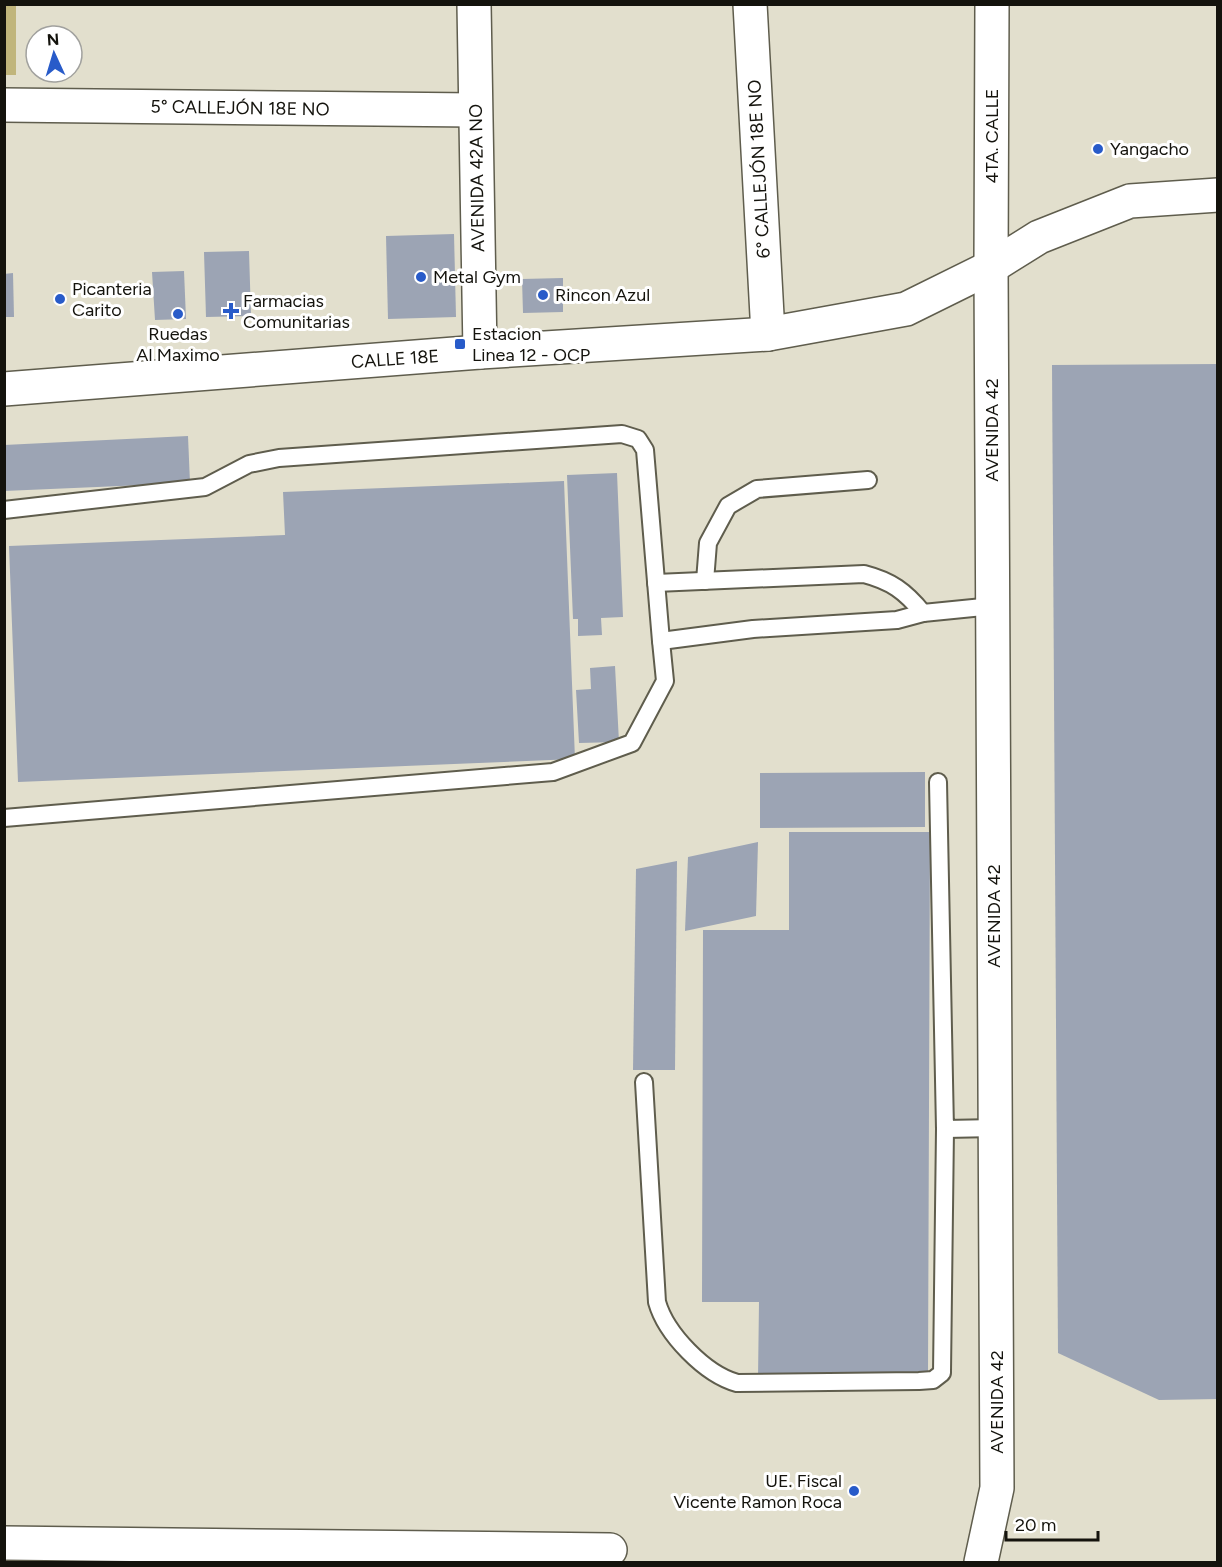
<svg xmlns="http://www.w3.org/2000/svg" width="1222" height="1567" font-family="Figtree,sans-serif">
<rect width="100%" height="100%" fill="#e2dfcd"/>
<path fill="#c0b57b" d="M 5,4 L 16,5 L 16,75 L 5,75 Z"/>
<g fill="#9ca4b4">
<path d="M 454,234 L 456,317 L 388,319 L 386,236 Z"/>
<path d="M 249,251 L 251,316 L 206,317 L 204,252 Z"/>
<path d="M 184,271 L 186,319 L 155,320 L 152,272 Z"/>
<path d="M 13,273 L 14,317 L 4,317 L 4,274 Z"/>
<path d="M 563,278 L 563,312 L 523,313 L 522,279 Z"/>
<path d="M 1218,364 L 1218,1399 L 1159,1400 L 1058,1353 L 1052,365 Z"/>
<path d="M 188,436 L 190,483 L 4,491 L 4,445 Z"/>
<path d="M 617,473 L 623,617 L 601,618 L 602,635 L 578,636 L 578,619 L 573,619 L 567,475 Z"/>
<path d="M 564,481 L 575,759 L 18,782 L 9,546 L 285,535 L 283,492 Z"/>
<path d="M 615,666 L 619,742 L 579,743 L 576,690 L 591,689 L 590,668 Z"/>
<path d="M 925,772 L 925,827 L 760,828 L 760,773 Z"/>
<path d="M 789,832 L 930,832 L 928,1378 L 758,1378 L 759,1302 L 702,1302 L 703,930 L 789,930 Z"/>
<path d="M 758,842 L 756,916 L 685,931 L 688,857 Z"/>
<path d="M 677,861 L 675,1070 L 633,1070 L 636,869 Z"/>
</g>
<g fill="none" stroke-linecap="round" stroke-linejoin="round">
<defs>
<g id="lane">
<path d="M 4,510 L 205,487 L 249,464 L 279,458 L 622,434 L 638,439 L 645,450 L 661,641"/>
<path d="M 705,581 L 708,543 L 728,506 L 757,489 L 868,480"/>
<path d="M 656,583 L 864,574 C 891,581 905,591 923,613"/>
<path d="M 938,782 L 945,1129 L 996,1128"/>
<path d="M 4,818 L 553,772 L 632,743 L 665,681 L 661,641 L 753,629 L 897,620 L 923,613 L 993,606"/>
<path d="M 644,1082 L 657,1302 C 666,1334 705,1374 737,1383 L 919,1381 L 933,1380 L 942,1373 L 945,1129"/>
</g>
<g id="street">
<path d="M 474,4 L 480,352"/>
<path d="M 750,4 L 768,334"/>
<path d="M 4,105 L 475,110"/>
<path d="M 4,1543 L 610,1550"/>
<path d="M 981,1562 L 997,1488 L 991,267 L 992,4"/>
</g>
<path id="secondary" d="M 4,389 L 480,352 L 768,334 L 906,309 L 991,267 L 1039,237 L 1130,201 L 1218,195"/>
</defs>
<use href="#lane" stroke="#5f5d4d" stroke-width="20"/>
<use href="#street" stroke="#5f5d4d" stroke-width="36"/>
<use href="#secondary" stroke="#5f5d4d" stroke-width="36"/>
<use href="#lane" stroke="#fff" stroke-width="16"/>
<use href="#street" stroke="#fff" stroke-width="33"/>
<use href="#secondary" stroke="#fff" stroke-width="33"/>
</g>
<g fill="#285bc9" stroke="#fff" stroke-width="2">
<circle cx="1098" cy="149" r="6"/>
<circle cx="421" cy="277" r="6"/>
<circle cx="543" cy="295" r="6"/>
<circle cx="60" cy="299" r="6"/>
<path d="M228 302h6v6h6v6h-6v6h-6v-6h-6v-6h6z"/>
<circle cx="178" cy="314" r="6"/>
<rect x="454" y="338" width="12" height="12" rx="3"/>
<circle cx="854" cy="1491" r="6"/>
</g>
<g text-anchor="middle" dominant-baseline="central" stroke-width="6" stroke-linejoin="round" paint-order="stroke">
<g font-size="18" fill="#14130d" stroke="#fff">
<text transform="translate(240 108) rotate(1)">5° CALLEJÓN 18E NO</text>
<text transform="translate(992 136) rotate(-90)">4TA. CALLE</text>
<text transform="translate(759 169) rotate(-93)">6° CALLEJÓN 18E NO</text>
<text transform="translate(477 178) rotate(-91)">AVENIDA 42A NO</text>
<text transform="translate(395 359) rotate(-4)">CALLE 18E</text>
<text transform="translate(992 430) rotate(-90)">AVENIDA 42</text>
<text transform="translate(994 916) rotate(-90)">AVENIDA 42</text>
<text transform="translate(997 1402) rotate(-90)">AVENIDA 42</text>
</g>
<g font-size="18" fill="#14130d" stroke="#fff" text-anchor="start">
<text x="1110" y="149">Yangacho</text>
<text x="433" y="277">Metal Gym</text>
<text x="72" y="289">Picanteria<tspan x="72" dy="21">Carito</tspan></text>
<text x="555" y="295">Rincon Azul</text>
<text x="243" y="301">Farmacias<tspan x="243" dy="21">Comunitarias</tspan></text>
<text x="178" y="334" text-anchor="middle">Ruedas<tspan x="178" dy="21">Al Maximo</tspan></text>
<text x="472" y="334">Estacion<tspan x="472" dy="21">Linea 12 - OCP</tspan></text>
<text x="842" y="1481" text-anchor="end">UE. Fiscal<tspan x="842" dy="21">Vicente Ramon Roca</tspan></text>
</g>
</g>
<rect width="1222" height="1567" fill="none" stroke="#14130d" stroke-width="12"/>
<g transform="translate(54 54) rotate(356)"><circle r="28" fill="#ffffff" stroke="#a1a19e" stroke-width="1.5"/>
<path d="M0-4.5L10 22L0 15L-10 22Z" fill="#285bc9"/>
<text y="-9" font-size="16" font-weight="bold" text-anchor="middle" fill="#14130d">N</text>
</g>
<path d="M1006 1531v9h92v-9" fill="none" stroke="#14130d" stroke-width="3"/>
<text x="1015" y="1531" font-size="18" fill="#14130d" stroke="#ffffff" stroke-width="4.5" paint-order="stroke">20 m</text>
</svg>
